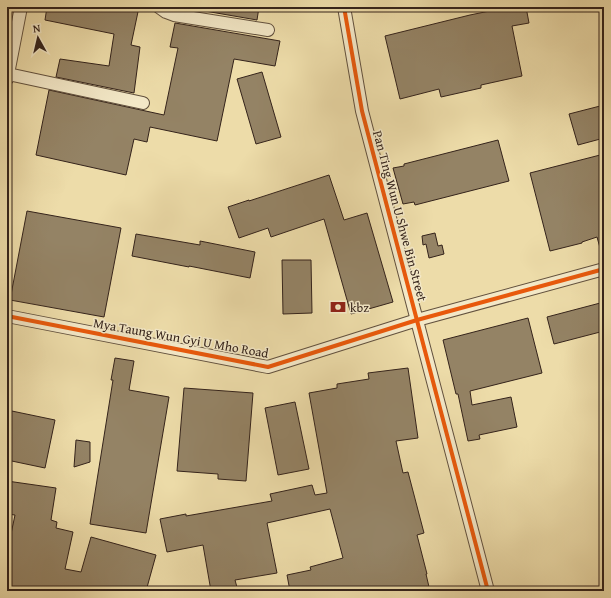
<svg xmlns="http://www.w3.org/2000/svg" width="611" height="598" font-family="'Gentium Book Plus',serif">
<rect width="100%" height="100%" fill="#eddca9"/>
<filter id="stains"><feTurbulence type="fractalNoise" baseFrequency=".005" numOctaves="4"/><feColorMatrix values="0 0 0 0 .2 0 0 0 0 .09 0 0 0 0 .02 0 0 0 .5 -.17"/></filter>
<radialGradient id="worn" r=".72"><stop offset=".6" stop-color="#630" stop-opacity="0"/><stop offset="1" stop-color="#630" stop-opacity=".3"/></radialGradient>
<g fill="#948365" stroke="#34231b">
<path d="M 47,7 L 139,7 L 131,45 L 140,47 L 134,93 L 56,77 L 60,59 L 109,66 L 114,34 L 45,20 Z"/>
<path d="M 206,7 L 259,7 L 257,20 L 205,11 Z"/>
<path d="M 509,7 L 526,7 L 529,23 L 512,26 L 522,76 L 481,85 L 481,88 L 441,97 L 439,89 L 400,99 L 385,36 L 470,15 Z"/>
<path d="M 175,23 L 280,41 L 275,66 L 234,59 L 217,141 L 150,127 L 147,142 L 134,139 L 126,175 L 36,155 L 49,90 L 164,115 L 178,48 L 170,47 Z"/>
<path d="M 262,72 L 281,137 L 256,144 L 237,79 Z"/>
<path d="M 604,105 L 604,138 L 578,145 L 569,114 Z"/>
<path d="M 498,140 L 509,181 L 415,205 L 414,202 L 403,204 L 393,168 L 404,166 L 404,164 Z"/>
<path d="M 604,154 L 604,254 L 602,255 L 597,237 L 582,242 L 582,243 L 550,251 L 530,173 Z"/>
<path d="M 329,175 L 344,220 L 367,213 L 393,302 L 351,314 L 324,219 L 271,237 L 268,228 L 239,238 L 228,207 L 249,200 L 249,201 Z"/>
<path d="M 27,211 L 121,228 L 104,317 L 10,300 Z"/>
<path d="M 435,233 L 438,246 L 442,245 L 444,254 L 429,258 L 426,244 L 423,245 L 422,236 Z"/>
<path d="M 136,234 L 200,245 L 200,241 L 255,252 L 250,278 L 189,266 L 189,267 L 132,256 Z"/>
<path d="M 282,260 L 311,260 L 312,313 L 283,314 Z"/>
<path d="M 604,302 L 604,331 L 554,344 L 547,317 Z"/>
<path d="M 528,318 L 542,373 L 470,391 L 472,405 L 511,397 L 517,427 L 479,435 L 480,439 L 468,441 L 458,394 L 456,394 L 443,340 Z"/>
<path d="M 115,358 L 134,361 L 129,390 L 169,397 L 146,533 L 90,524 L 113,380 L 111,380 Z"/>
<path d="M 408,368 L 418,438 L 396,441 L 403,473 L 408,472 L 424,533 L 417,535 L 427,574 L 426,574 L 429,587 L 414,591 L 290,591 L 287,575 L 311,570 L 310,567 L 343,558 L 330,509 L 267,523 L 277,573 L 235,580 L 238,591 L 211,591 L 203,545 L 167,552 L 160,519 L 186,514 L 186,516 L 272,501 L 270,494 L 312,485 L 315,495 L 327,493 L 309,393 L 337,388 L 337,384 L 369,379 L 368,373 Z"/>
<path d="M 184,388 L 253,393 L 246,481 L 218,479 L 218,474 L 177,471 Z"/>
<path d="M 295,402 L 309,469 L 278,475 L 265,408 Z"/>
<path d="M 7,410 L 55,420 L 45,468 L 7,460 Z"/>
<path d="M 76,440 L 90,442 L 90,462 L 74,467 Z"/>
<path d="M 7,481 L 56,488 L 51,520 L 57,522 L 56,528 L 73,532 L 65,569 L 81,572 L 91,537 L 156,555 L 146,591 L 7,591 L 7,553 L 15,515 L 7,514 Z"/>
</g>
<g fill="none" stroke-linecap="round" stroke-linejoin="round">
<defs>
<g id="minor">
<path d="M 159,7 L 166,12 L 174,15 L 268,30"/>
<path d="M 344,7 L 362,111 L 488,591"/>
<path d="M 8,74 L 143,103"/>
<path d="M 7,79 L 21,7"/>
<path d="M 7,316 L 268,367 L 417,320 L 604,269"/>
</g>
</defs>
<use href="#minor" stroke="#62513e" stroke-width="14"/>
<use href="#minor" stroke="#f3e8c7" stroke-width="12"/>
<defs>
<g id="cycleway">
<path d="M 344,7 L 362,111 L 488,591"/>
<path d="M 7,316 L 268,367 L 417,320 L 604,269"/>
</g>
</defs>
<use href="#cycleway" stroke="#f3e8c7" stroke-width="6"/>
<use href="#cycleway" stroke="#e8590c" stroke-width="4"/>
</g>
<defs>
<symbol id="bank-bare" viewBox="-9 -9 18 18"><path d="M-6-4H6V4H-6ZM0-2.3a2.3 2.3 0 1 0 0 4.6a2.3 2.3 0 1 0 0-4.6Z" fill="#8f2418" stroke="#f3e8c7" stroke-width="2.5" paint-order="stroke"/></symbol>
</defs>
<g fill-rule="evenodd">
<use href="#bank-bare" x="327" y="296" width="22" height="22"/>
</g>
<g text-anchor="middle" dominant-baseline="central" stroke-width="3" stroke-linejoin="round" paint-order="stroke">
<g font-size="13" fill="#34231b" stroke="#f3e8c7">
<text transform="translate(400 216) rotate(75)">Pan Ting Wun U Shwe Bin Street</text>
<text transform="translate(181 338) rotate(10)">Mya Taung Wun Gyi U Mho Road</text>
</g>
<g font-size="13" fill="#34231b" stroke="#f3e8c7" text-anchor="start">
<text x="350" y="307">kbz</text>
</g>
</g>
<rect width="611" height="598" fill="none" stroke="#eddca9" stroke-width="24"/>
<rect x="8" y="8" width="595" height="582" fill="none" stroke="#34231b" stroke-width="2"/>
<rect x="12" y="12" width="587" height="574" fill="none" stroke="#34231b"/>
<g transform="translate(38 38) rotate(352)" stroke="#f3e8c7" stroke-width="3" paint-order="stroke">
<path d="M0-3L7 15L0 10L-7 15Z" fill="#34231b"/>
<text y="-6" font-size="11" font-weight="bold" text-anchor="middle" fill="#34231b">N</text>
</g>
<rect width="100%" height="100%" filter="url(#stains)"/>
<rect width="100%" height="100%" fill="url(#worn)"/>
</svg>
